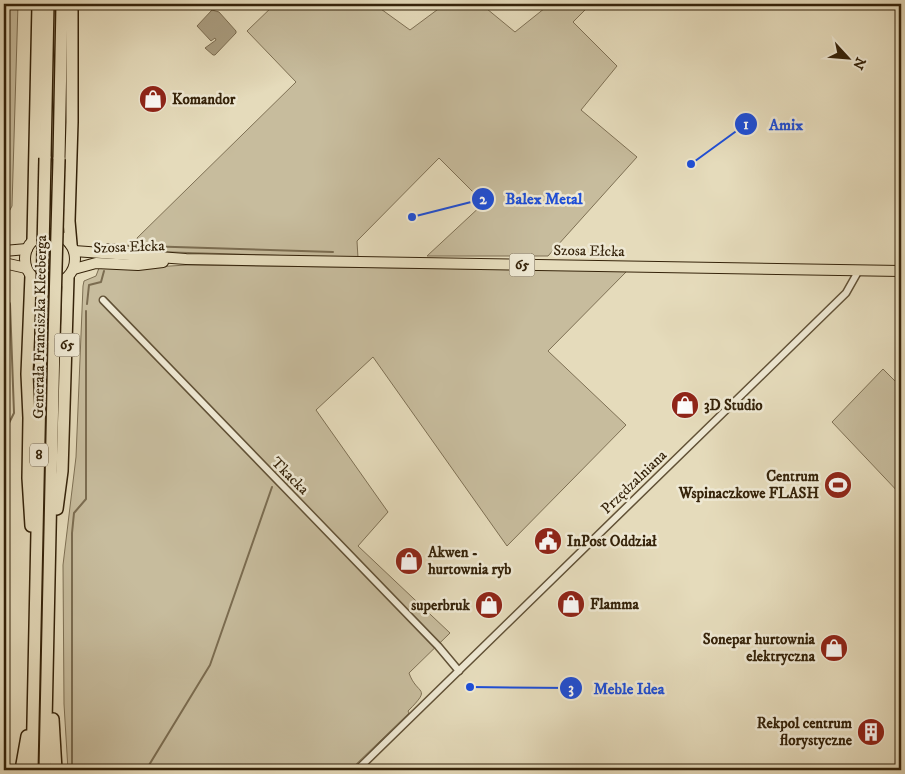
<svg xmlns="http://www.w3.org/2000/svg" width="905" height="774" font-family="'IM FELL DW Pica',serif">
<rect width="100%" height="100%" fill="#e5dbbb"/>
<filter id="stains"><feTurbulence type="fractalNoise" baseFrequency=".004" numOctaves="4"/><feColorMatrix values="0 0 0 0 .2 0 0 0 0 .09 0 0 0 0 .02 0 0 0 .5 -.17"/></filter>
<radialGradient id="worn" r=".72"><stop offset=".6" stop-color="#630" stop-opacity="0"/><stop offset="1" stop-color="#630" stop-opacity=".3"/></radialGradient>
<g fill="#c7bc9d" stroke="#7e7054">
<path d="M 4,4 L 18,4 L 12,206 L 4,221 Z"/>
<path d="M 275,4 L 374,4 L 410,30 L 445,4 L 481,4 L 515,32 L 550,4 L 591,4 L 573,22 L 617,66 L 581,110 L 637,157 L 548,256 L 427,256 L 484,203 L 439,158 L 357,241 L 358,258 L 142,251 L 137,238 L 296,82 L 247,31 Z"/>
<path d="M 187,265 L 627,271 L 548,351 L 626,425 L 507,546 L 373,357 L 316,410 L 388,512 L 358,546 L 450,633 L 409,673 C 417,696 433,686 408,711 L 409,713 L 350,770 L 68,770 L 64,704 L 63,565 L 76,457 L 83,286 L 84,281 L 96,276 L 99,268 L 137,268 Z"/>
<path d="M 883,369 L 901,387 L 901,495 L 832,422 Z"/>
</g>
<g fill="#a99c7f" stroke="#7b6c50">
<path d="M 212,10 L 219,12 L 236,31 L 236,33 L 215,55 L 213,55 L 205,48 L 216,40 L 215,38 L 211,41 L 197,26 Z"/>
<path d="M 4,558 L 8,558 L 9,638 L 4,638 Z"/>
<path d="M 9,646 L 9,693 L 4,770 L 4,647 Z"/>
</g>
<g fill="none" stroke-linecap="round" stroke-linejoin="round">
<g stroke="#7b6c50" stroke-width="2">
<path d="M 143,246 L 333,252"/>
<path d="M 107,247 L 107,244 L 130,246"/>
<path d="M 4,291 L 10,304 L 14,413 L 5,431 L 6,548"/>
<path d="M 87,304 L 89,285 L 101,282 L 104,271"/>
<path d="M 72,770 L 72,533 L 74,513 L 86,499 L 86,311"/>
<path d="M 146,770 L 210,665 L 272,487"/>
</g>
<defs>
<g id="street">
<path d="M 103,300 L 438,646 L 459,671"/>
<path d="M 357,770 L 846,293 L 859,270"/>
</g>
<g id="primary">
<circle cx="50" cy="259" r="25"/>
<path d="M 4,251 L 27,249"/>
<path d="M 74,251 L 186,259 L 901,271"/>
<path d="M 4,263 L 26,268"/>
<path d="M 74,269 L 96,263 L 138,265 L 163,262"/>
</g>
<g id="highway">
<path d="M 45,158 L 48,4"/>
<path d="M 59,159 L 62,4"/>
<path d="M 33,240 L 38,4"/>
<path d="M 71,244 L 69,221 L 72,122 L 72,4"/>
<path d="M 31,276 L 27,374 L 29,418 L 28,478 L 31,526"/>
<path d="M 57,509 L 62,471 L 68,278"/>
<path d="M 53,719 L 56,770"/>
<path d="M 21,770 L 27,736"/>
<path d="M 32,770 L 41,341"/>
<path d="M 45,770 L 54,341"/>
</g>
</defs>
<use href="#street" stroke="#615136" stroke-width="9"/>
<use href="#primary" stroke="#35230a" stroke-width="12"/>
<use href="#highway" stroke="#35230a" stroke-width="14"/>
<use href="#street" stroke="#eee8d3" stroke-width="6"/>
<use href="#primary" stroke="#e5dbbb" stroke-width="10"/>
<use href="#highway" stroke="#e5dbbb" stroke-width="11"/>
<defs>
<g id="highway-bridge">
<path d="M 41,341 L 45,158"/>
<path d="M 54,341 L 59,159"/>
</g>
</defs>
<use href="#highway-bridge" stroke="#35230a" stroke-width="14" stroke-linecap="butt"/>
<use href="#highway-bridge" stroke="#e5dbbb" stroke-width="11"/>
</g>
<defs>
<symbol id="shop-disc" viewBox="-11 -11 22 22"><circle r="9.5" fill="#8f2418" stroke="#eee8d3"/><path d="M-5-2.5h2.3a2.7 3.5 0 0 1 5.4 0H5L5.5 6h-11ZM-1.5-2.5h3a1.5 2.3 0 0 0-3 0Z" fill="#fff"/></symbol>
<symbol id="stadium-disc" viewBox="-11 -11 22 22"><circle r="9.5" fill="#8f2418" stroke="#eee8d3"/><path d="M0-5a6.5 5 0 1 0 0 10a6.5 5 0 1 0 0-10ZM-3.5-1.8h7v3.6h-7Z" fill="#fff"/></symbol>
<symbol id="civic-disc" viewBox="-11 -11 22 22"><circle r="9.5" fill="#8f2418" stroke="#eee8d3"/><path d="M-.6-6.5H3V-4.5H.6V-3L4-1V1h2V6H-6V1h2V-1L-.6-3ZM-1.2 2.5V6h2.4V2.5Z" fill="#fff"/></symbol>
<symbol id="building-disc" viewBox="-11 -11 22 22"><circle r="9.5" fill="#8f2418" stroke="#eee8d3"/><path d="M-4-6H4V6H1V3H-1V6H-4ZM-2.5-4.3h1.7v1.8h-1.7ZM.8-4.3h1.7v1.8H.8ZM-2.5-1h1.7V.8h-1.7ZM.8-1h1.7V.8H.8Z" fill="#fff"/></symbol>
</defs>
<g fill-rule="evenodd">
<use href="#shop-disc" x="137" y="83" width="32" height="32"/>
<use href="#shop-disc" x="669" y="389" width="32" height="32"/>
<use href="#stadium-disc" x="822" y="469" width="32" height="32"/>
<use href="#civic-disc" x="532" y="525" width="32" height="32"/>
<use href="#shop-disc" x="393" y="545" width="32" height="32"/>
<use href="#shop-disc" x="555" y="588" width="32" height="32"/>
<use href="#shop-disc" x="473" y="589" width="32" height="32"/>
<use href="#shop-disc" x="818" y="632" width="32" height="32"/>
<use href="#building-disc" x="855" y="716" width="32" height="32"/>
</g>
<g text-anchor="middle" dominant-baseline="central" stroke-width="5" stroke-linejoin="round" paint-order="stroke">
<g fill="#eee8d3" stroke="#6c5e46" stroke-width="1">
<rect x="509.5" y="253.5" width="25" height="23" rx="4"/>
<rect x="54.5" y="333.5" width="25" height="23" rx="4"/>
<rect x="30" y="443.5" width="18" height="23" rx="4"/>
</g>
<g font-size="14" font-weight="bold" fill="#35230a">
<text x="522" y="265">65</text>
<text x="67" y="345">65</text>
<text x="39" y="455">8</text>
</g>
<g font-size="15" font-weight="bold" fill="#35230a" stroke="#eee8d3" text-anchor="start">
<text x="172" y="99">Komandor</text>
<text x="704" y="405">3D Studio</text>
<text x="819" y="476" text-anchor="end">Centrum<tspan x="819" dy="17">Wspinaczkowe FLASH</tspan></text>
<text x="567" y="541">InPost Oddział</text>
<text x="428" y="552">Akwen -<tspan x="428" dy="17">hurtownia ryb</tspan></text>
<text x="590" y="604">Flamma</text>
<text x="470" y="605" text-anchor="end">superbruk</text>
<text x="815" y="639" text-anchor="end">Sonepar hurtownia<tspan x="815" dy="17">elektryczna</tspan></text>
<text x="852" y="723" text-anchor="end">Rekpol centrum<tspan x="852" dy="17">florystyczne</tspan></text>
</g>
<g font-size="15" fill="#35230a" stroke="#eee8d3">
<text transform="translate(129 247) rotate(-2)">Szosa Ełcka</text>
<text transform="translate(589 251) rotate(1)">Szosa Ełcka</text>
<text transform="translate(40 327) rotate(-89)">Generała Franciszka Kleeberga</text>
<text transform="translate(290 476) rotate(45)">Tkacka</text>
<text transform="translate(634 482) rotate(-44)">Przędzalniana</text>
</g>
</g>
<path fill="none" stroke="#1d4ed8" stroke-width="2" d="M691 164L746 124M412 217L483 199M470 687L571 688"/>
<g fill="#1d4ed8" stroke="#eee8d3" stroke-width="2">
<circle cx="691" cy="164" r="5"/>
<circle cx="412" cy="217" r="5"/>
<circle cx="470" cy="687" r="5"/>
<circle cx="746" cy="124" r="12"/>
<circle cx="483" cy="199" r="12"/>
<circle cx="571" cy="688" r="12"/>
</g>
<g font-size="15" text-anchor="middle" font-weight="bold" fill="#fff">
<text x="746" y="129">1</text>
<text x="483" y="204">2</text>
<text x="571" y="693">3</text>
</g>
<g font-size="16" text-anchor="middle" font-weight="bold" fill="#1d4ed8" stroke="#eee8d3" stroke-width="5" stroke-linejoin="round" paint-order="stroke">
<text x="786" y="130">Amix</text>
<text x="544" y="204">Balex Metal</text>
<text x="629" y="694">Meble Idea</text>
</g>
<rect width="905" height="774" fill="none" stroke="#e5dbbb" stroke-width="20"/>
<rect x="5" y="5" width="895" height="764" fill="none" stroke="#35230a" stroke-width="2.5"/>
<rect x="10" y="10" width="885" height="754" fill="none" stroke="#35230a"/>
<g transform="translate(848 58) rotate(116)" stroke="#eee8d3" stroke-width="4" paint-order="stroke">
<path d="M0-4L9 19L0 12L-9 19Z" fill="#35230a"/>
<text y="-8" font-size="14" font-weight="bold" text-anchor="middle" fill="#35230a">N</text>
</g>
<rect width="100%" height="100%" filter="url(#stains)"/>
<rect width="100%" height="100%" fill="url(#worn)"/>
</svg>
